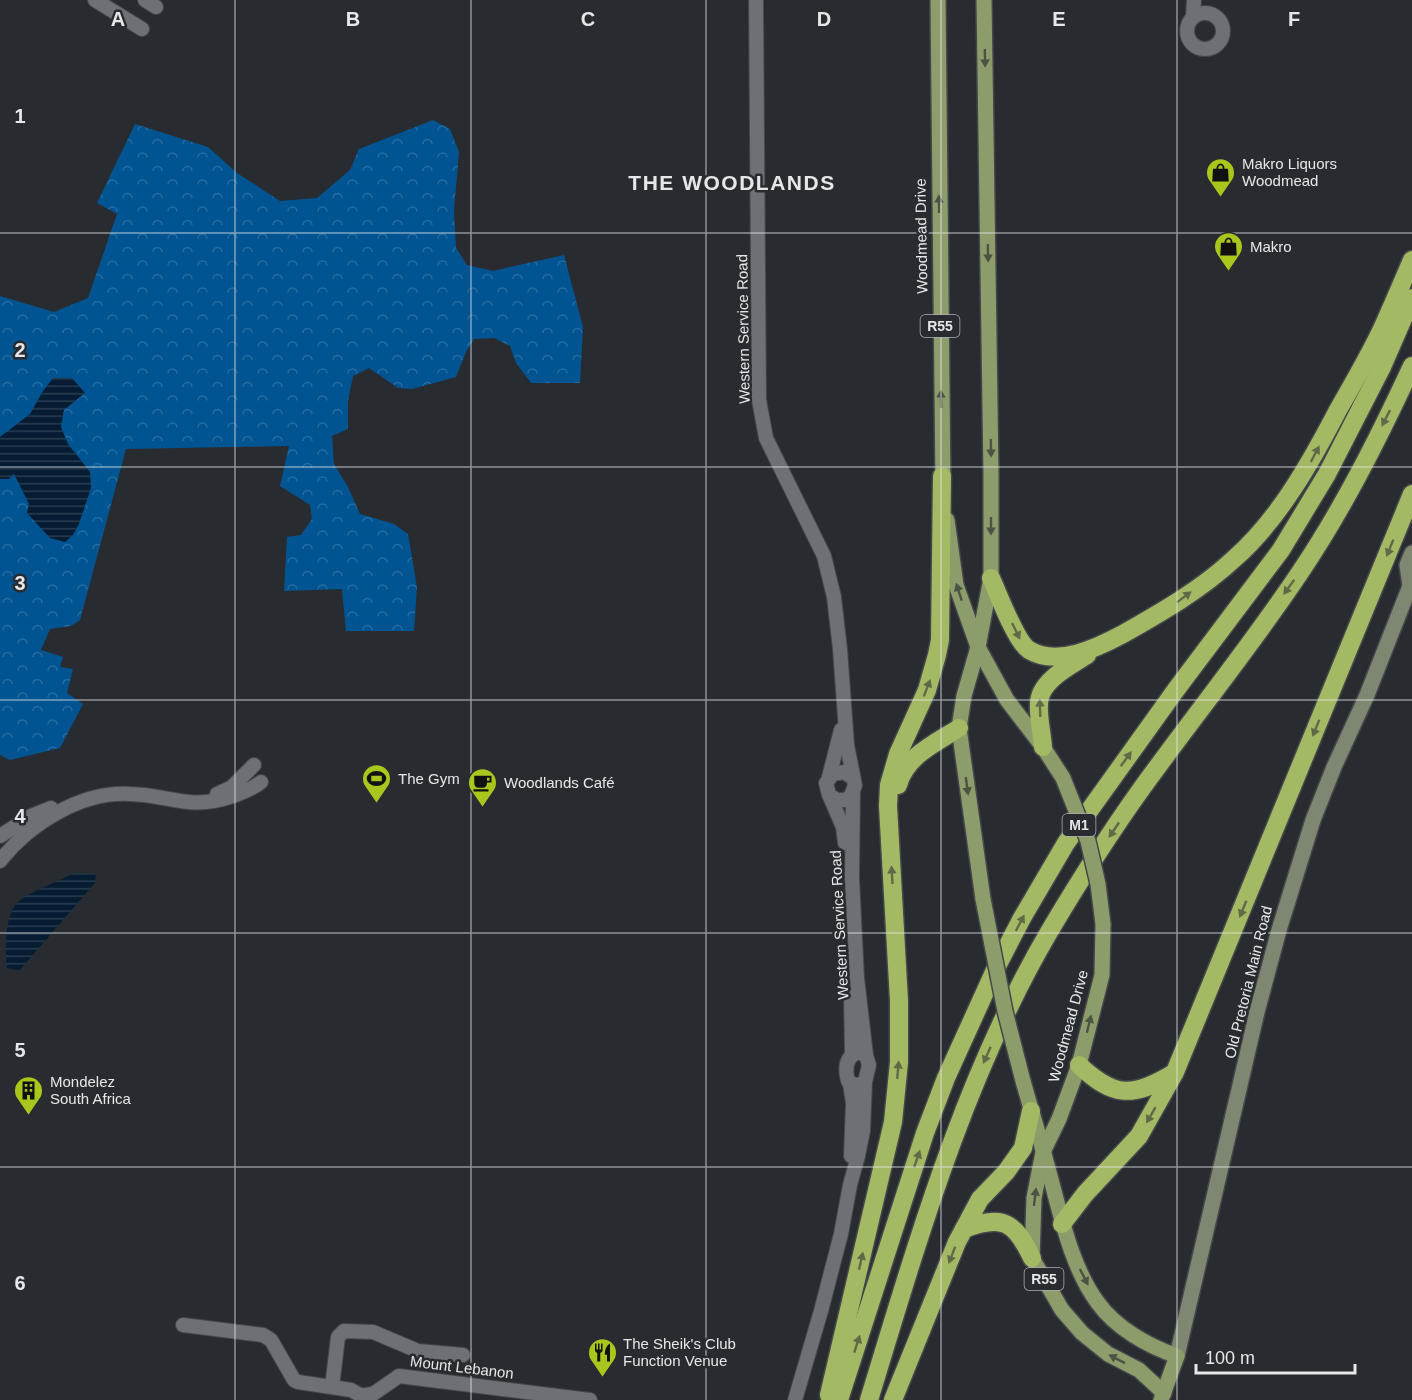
<svg xmlns="http://www.w3.org/2000/svg" width="1412" height="1400" font-family="Helvetica,sans-serif">
<defs>
<pattern id="park-crowns" width="20" height="18" patternUnits="userSpaceOnUse" patternTransform="scale(1.5)"><rect width="20" height="18" fill="#005492"/><path d="M2 6a3 3 0 1 1 6 0M12 15a3 3 0 1 1 6 0" fill="none" stroke="#256da1"/></pattern>
<pattern id="water-rules" width="6" height="5" patternUnits="userSpaceOnUse" patternTransform="scale(1.5)"><rect width="6" height="5" fill="#051c32"/><path d="M0 2.5h6" fill="none" stroke="#293d50"/></pattern>
</defs>
<rect width="100%" height="100%" fill="#282c30"/>
<path fill="url(#park-crowns)" d="M 433,120 L 450,129 L 459,152 L 454,210 L 456,248 L 467,265 L 493,271 L 564,255 L 583,327 L 580,383 L 531,383 L 516,363 L 510,346 L 494,338 L 474,339 L 466,352 L 456,377 L 412,389 L 398,388 L 369,368 L 353,376 L 348,401 L 348,429 L 332,436 L 334,464 L 348,487 L 360,514 L 394,524 L 408,534 L 417,587 L 414,631 L 346,631 L 342,589 L 284,591 L 287,537 L 301,535 L 312,519 L 310,505 L 280,486 L 289,446 L 126,449 L 80,620 L 71,626 L 50,629 L 41,650 L 63,657 L 60,667 L 73,669 L 67,693 L 83,704 L 60,748 L 10,760 L 0,755 L 0,296 L 54,312 L 88,298 L 117,214 L 97,203 L 135,124 L 208,147 L 237,173 L 280,201 L 317,198 L 350,170 L 359,149 Z"/>
<g fill="url(#water-rules)">
<path d="M 53,378 L 72,378 L 85,393 L 64,410 L 61,427 L 68,444 L 90,472 L 91,488 L 79,524 L 73,535 L 65,542 L 50,538 L 27,513 L 29,504 L 14,474 L 9,479 L 0,479 L 0,437 L 30,414 L 43,391 Z"/>
<path d="M 74,873 L 96,874 L 95,883 L 19,971 L 7,968 C 5,950 4,914 19,901 C 28,893 61,880 74,873 Z"/>
</g>
<g fill="none" stroke-linecap="round" stroke-linejoin="round">
<defs>
<g id="minor">
<path d="M 95,0 L 142,29"/>
<path d="M 145,0 L 156,7"/>
<path d="M 756,0 L 759,400 L 766,438 L 824,556 L 834,597 L 840,649 L 847,745 L 855,785 L 851,796 L 845,800 L 837,800 L 829,795 L 826,783 L 833,774 L 844,772 L 853,778"/>
<circle cx="1205" cy="31" r="18"/>
<path d="M 1193,17 L 1194,0"/>
<path d="M 829,777 L 841,730"/>
<path d="M 853,792 L 852,878 L 857,978 L 866,1055"/>
<path d="M 217,794 L 232,787 L 254,765"/>
<path d="M 830,797 L 843,827 L 845,843"/>
<path d="M 0,836 L 31,816 L 51,808"/>
<path d="M 0,861 C 29,824 81,791 130,794 C 171,795 189,811 233,796 C 243,792 253,789 261,782"/>
<path d="M 851,997 L 852,1054"/>
<path d="M 857,1052 L 866,1055 L 869,1065 L 865,1082 L 856,1086 L 848,1081 C 845,1070 845,1058 857,1052 Z"/>
<path d="M 850,1084 L 853,1103 L 851,1156"/>
<path d="M 183,1325 L 263,1335 L 271,1340 L 294,1380 L 298,1382 L 351,1390 L 360,1395 L 366,1395 L 373,1394 L 399,1376 L 590,1400"/>
<path d="M 332,1387 L 338,1337 L 344,1331 L 373,1332 L 418,1351 L 463,1355"/>
<path d="M 795,1400 L 821,1311 L 841,1234 L 850,1185 L 858,1156 L 863,1131 L 865,1082"/>
</g>
<path id="secondary" d="M 1177,1356 L 1257,1012 L 1279,930 L 1313,820 L 1334,767 L 1367,695 L 1410,586 L 1407,565 L 1412,553"/>
<g id="primary">
<path d="M 938,0 L 943,487"/>
<path d="M 947,520 L 956,585 L 978,647 L 1007,700 L 1043,747 L 1063,778"/>
<path d="M 983,899 L 959,728 L 964,696 L 978,647 L 991,578 L 991,474 L 984,0"/>
<path d="M 1103,924 L 1102,975 L 1079,1065 L 1059,1119 L 1043,1152 L 1034,1198 L 1032,1258 L 1062,1310 L 1082,1333 L 1108,1354 L 1139,1370 L 1164,1393"/>
<path d="M 1023,1081 C 1033,1116 1044,1152 1053,1187 C 1063,1225 1074,1271 1098,1303 C 1116,1328 1148,1346 1177,1356 L 1161,1400"/>
</g>
<g id="motorway">
<path d="M 991,578 C 998,593 1016,642 1029,650 C 1057,667 1097,648 1123,634 C 1162,612 1202,589 1235,558 C 1279,519 1311,462 1338,410 C 1353,384 1368,358 1381,331 C 1392,307 1402,283 1412,260"/>
<path d="M 1043,747 C 1042,733 1038,718 1039,704 C 1039,681 1070,666 1087,655"/>
<path d="M 898,785 C 906,756 934,744 959,728"/>
<path d="M 1079,1065 C 1114,1098 1133,1098 1174,1073"/>
<path d="M 1062,1224 L 1085,1194 L 1139,1136 L 1175,1072 L 1412,494"/>
<path d="M 964,1229 C 1003,1214 1015,1222 1032,1258"/>
<path d="M 829,1395 L 893,1122 L 899,1062 L 899,1001 L 888,806 L 889,785 L 898,754 L 927,690 L 937,655 L 940,640 L 942,476"/>
<path d="M 839,1400 L 925,1133 L 946,1078 L 995,970 L 1022,918 L 1066,843 L 1175,691 L 1281,550 L 1327,474 L 1382,367 L 1412,298"/>
<path d="M 869,1400 C 918,1240 964,1077 1049,932 C 1078,883 1109,834 1142,788 C 1194,716 1250,647 1299,574 C 1343,509 1379,437 1412,366"/>
<path d="M 893,1400 L 957,1242 L 980,1199 L 1006,1172 L 1023,1148 L 1031,1111"/>
</g>
</defs>
<use href="#minor" stroke="#44474a" stroke-width="16"/>
<use href="#secondary" stroke="#44474a" stroke-width="18"/>
<use href="#primary" stroke="#44474a" stroke-width="18"/>
<use href="#motorway" stroke="#44474a" stroke-width="21"/>
<use href="#minor" stroke="#6d7176" stroke-width="14"/>
<use href="#secondary" stroke="#7d8771" stroke-width="15"/>
<use href="#primary" stroke="#8d9c6b" stroke-width="15"/>
<use href="#motorway" stroke="#a3b964" stroke-width="18"/>
<defs>
<g id="primary-bridge">
<path d="M 1063,778 L 1088,841 L 1098,884 L 1103,924"/>
<path d="M 983,899 L 1005,1011 L 1023,1081"/>
</g>
</defs>
<use href="#primary-bridge" stroke="#44474a" stroke-width="18" stroke-linecap="butt"/>
<use href="#primary-bridge" stroke="#8d9c6b" stroke-width="15"/>
</g>
<defs><path id="oneway-solid" d="M-6-.8H1V-3.2L6.5 0L1 3.2V.8H-6Z" transform="scale(1.5)"/></defs>
<g fill="#4b5345">
<use href="#oneway-solid" transform="translate(985 58) rotate(89)"/>
<use href="#oneway-solid" transform="translate(939 204) rotate(-91)"/>
<use href="#oneway-solid" transform="translate(988 253) rotate(89)"/>
<use href="#oneway-solid" transform="translate(941 399) rotate(-91)"/>
<use href="#oneway-solid" transform="translate(991 448) rotate(89)"/>
<use href="#oneway-solid" transform="translate(991 526) rotate(90)"/>
<use href="#oneway-solid" transform="translate(959 592) rotate(-108)"/>
<use href="#oneway-solid" transform="translate(967 786) rotate(82)"/>
<use href="#oneway-solid" transform="translate(1089 1024) rotate(-76)"/>
<use href="#oneway-solid" transform="translate(1035 1197) rotate(-83)"/>
<use href="#oneway-solid" transform="translate(1084 1277) rotate(63)"/>
<use href="#oneway-solid" transform="translate(1117 1359) rotate(-153)"/>
</g>
<g fill="#5f6b47">
<use href="#oneway-solid" transform="translate(1386 418) rotate(117)"/>
<use href="#oneway-solid" transform="translate(1315 454) rotate(-62)"/>
<use href="#oneway-solid" transform="translate(1390 548) rotate(112)"/>
<use href="#oneway-solid" transform="translate(1289 587) rotate(126)"/>
<use href="#oneway-solid" transform="translate(1184 597) rotate(-37)"/>
<use href="#oneway-solid" transform="translate(1016 631) rotate(64)"/>
<use href="#oneway-solid" transform="translate(927 688) rotate(-69)"/>
<use href="#oneway-solid" transform="translate(1040 708) rotate(-92)"/>
<use href="#oneway-solid" transform="translate(1316 728) rotate(112)"/>
<use href="#oneway-solid" transform="translate(1126 759) rotate(-54)"/>
<use href="#oneway-solid" transform="translate(1114 830) rotate(124)"/>
<use href="#oneway-solid" transform="translate(892 875) rotate(-93)"/>
<use href="#oneway-solid" transform="translate(1243 909) rotate(112)"/>
<use href="#oneway-solid" transform="translate(1020 923) rotate(-62)"/>
<use href="#oneway-solid" transform="translate(987 1055) rotate(114)"/>
<use href="#oneway-solid" transform="translate(898 1070) rotate(-85)"/>
<use href="#oneway-solid" transform="translate(1151 1115) rotate(120)"/>
<use href="#oneway-solid" transform="translate(917 1159) rotate(-71)"/>
<use href="#oneway-solid" transform="translate(952 1255) rotate(111)"/>
<use href="#oneway-solid" transform="translate(861 1261) rotate(-77)"/>
<use href="#oneway-solid" transform="translate(857 1344) rotate(-72)"/>
</g>
<path fill="none" stroke="#e5e7ea" stroke-width="1.5" stroke-opacity="0.55" d="M 235,0 L 235,1400M 471,0 L 471,1400M 706,0 L 706,1400M 941,0 L 941,1400M 1177,0 L 1177,1400M 0,233 L 1412,233M 0,467 L 1412,467M 0,700 L 1412,700M 0,933 L 1412,933M 0,1167 L 1412,1167"/>
<defs>
<symbol id="shop-pin" viewBox="-11 -11 22 30"><path d="M0 17L-7.5 6A9.5 9.5 0 1 1 7.5 6Z" fill="#a8c71d" stroke="#282c30"/><path d="M-5-2.5h2.3a2.7 3.5 0 0 1 5.4 0H5L5.5 6h-11ZM-1.5-2.5h3a1.5 2.3 0 0 0-3 0Z" fill="#111"/></symbol>
<symbol id="stadium-pin" viewBox="-11 -11 22 30"><path d="M0 17L-7.5 6A9.5 9.5 0 1 1 7.5 6Z" fill="#a8c71d" stroke="#282c30"/><path d="M0-5a6.5 5 0 1 0 0 10a6.5 5 0 1 0 0-10ZM-3.5-1.8h7v3.6h-7Z" fill="#111"/></symbol>
<symbol id="cafe-pin" viewBox="-11 -11 22 30"><path d="M0 17L-7.5 6A9.5 9.5 0 1 1 7.5 6Z" fill="#a8c71d" stroke="#282c30"/><path d="M-5.5-4.5H6V0H3Q3 3.5 0 3.5H-2.5Q-5.5 3.5-5.5 0ZM3-3.2v2h1.7v-2ZM-6 4.5H4V6H-6Z" fill="#111"/></symbol>
<symbol id="building-pin" viewBox="-11 -11 22 30"><path d="M0 17L-7.5 6A9.5 9.5 0 1 1 7.5 6Z" fill="#a8c71d" stroke="#282c30"/><path d="M-4-6H4V6H1V3H-1V6H-4ZM-2.5-4.3h1.7v1.8h-1.7ZM.8-4.3h1.7v1.8H.8ZM-2.5-1h1.7V.8h-1.7ZM.8-1h1.7V.8H.8Z" fill="#111"/></symbol>
<symbol id="restaurant-pin" viewBox="-11 -11 22 30"><path d="M0 17L-7.5 6A9.5 9.5 0 1 1 7.5 6Z" fill="#a8c71d" stroke="#282c30"/><path d="M-5-6h1v4h1v-4h1v4h1v-4h1v5L-1.5 .5V6h-2V.5L-5-1ZM5-6V6H3V1.5H1.5Q1.5-4 5-6Z" fill="#111"/></symbol>
</defs>
<g fill-rule="evenodd">
<use href="#shop-pin" x="1204" y="156" width="33" height="45"/>
<use href="#shop-pin" x="1212" y="230" width="33" height="45"/>
<use href="#stadium-pin" x="360" y="762" width="33" height="45"/>
<use href="#cafe-pin" x="466" y="766" width="33" height="45"/>
<use href="#building-pin" x="12" y="1074" width="33" height="45"/>
<use href="#restaurant-pin" x="586" y="1336" width="33" height="45"/>
</g>
<g text-anchor="middle" dominant-baseline="central" stroke-width="5" stroke-linejoin="round" paint-order="stroke">
<g fill="#282c30" stroke="#acafb2" stroke-width="1.5">
<rect x="920.5" y="315" width="39" height="22" rx="4.5"/>
<rect x="1062.5" y="814" width="33" height="22" rx="4.5"/>
<rect x="1024.5" y="1268" width="39" height="22" rx="4.5"/>
</g>
<g font-size="14" font-weight="bold" fill="#e5e7ea">
<text x="940" y="326">R55</text>
<text x="1079" y="825">M1</text>
<text x="1044" y="1279">R55</text>
</g>
<g font-size="15" fill="#e5e7ea" stroke="#282c30" text-anchor="start">
<text x="1242" y="163">Makro Liquors<tspan x="1242" dy="17">Woodmead</tspan></text>
<text x="1250" y="246">Makro</text>
<text x="398" y="778">The Gym</text>
<text x="504" y="782">Woodlands Café</text>
<text x="50" y="1081">Mondelez<tspan x="50" dy="17">South Africa</tspan></text>
<text x="623" y="1343">The Sheik's Club<tspan x="623" dy="17">Function Venue</tspan></text>
</g>
<g font-size="15" fill="#e5e7ea" stroke="#282c30">
<text transform="translate(921 236) rotate(-91)">Woodmead Drive</text>
<text transform="translate(743 329) rotate(-91)">Western Service Road</text>
<text transform="translate(839 925) rotate(-93)">Western Service Road</text>
<text transform="translate(1248 982) rotate(-76)">Old Pretoria Main Road</text>
<text transform="translate(1068 1026) rotate(-75)">Woodmead Drive</text>
<text transform="translate(462 1367) rotate(7)">Mount Lebanon</text>
</g>
<g font-size="21" font-weight="bold" letter-spacing="1.5" fill="#e5e7ea" stroke="#282c30">
<text x="732" y="182">THE WOODLANDS</text>
</g>
</g>
<g font-size="20" text-anchor="middle" font-weight="bold" fill="#e5e7ea" stroke="#282c30" stroke-width="5" stroke-linejoin="round" paint-order="stroke">
<text x="118" y="26">A</text>
<text x="353" y="26">B</text>
<text x="588" y="26">C</text>
<text x="824" y="26">D</text>
<text x="1059" y="26">E</text>
<text x="1294" y="26">F</text>
<text x="20" y="123">1</text>
<text x="20" y="357">2</text>
<text x="20" y="590">3</text>
<text x="20" y="823">4</text>
<text x="20" y="1057">5</text>
<text x="20" y="1290">6</text>
</g>
<path d="M1196 1364v9h159v-9" fill="none" stroke="#e5e7ea" stroke-width="3"/>
<text x="1205" y="1364" font-size="18" fill="#e5e7ea" stroke="#282c30" stroke-width="4.5" paint-order="stroke">100 m</text>
</svg>
